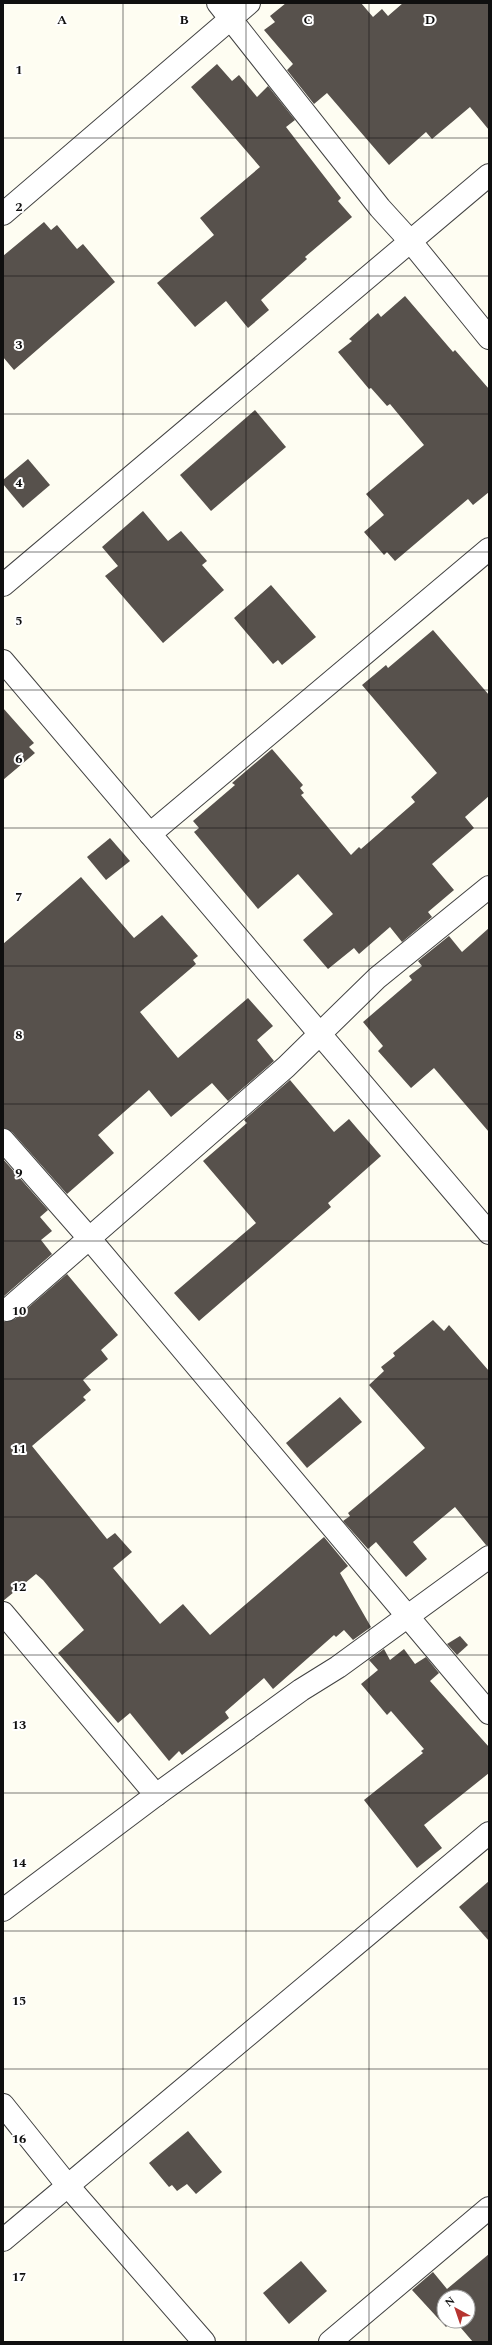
<svg xmlns="http://www.w3.org/2000/svg" width="492" height="2345" font-family="Spectral,serif">
<rect width="100%" height="100%" fill="#fefdf2"/>
<g fill="#57514c">
<path d="M 286,3 L 361,3 L 373,17 L 382,9 L 388,16 L 403,3 L 489,3 L 489,130 L 470,107 L 432,139 L 426,132 L 389,165 L 327,93 L 314,104 L 287,70 L 293,64 L 264,30 L 275,22 L 270,16 Z"/>
<path d="M 217,64 L 232,81 L 239,75 L 257,97 L 268,86 L 295,120 L 286,127 L 341,198 L 338,201 L 352,217 L 305,257 L 307,259 L 261,300 L 269,310 L 248,328 L 226,301 L 195,327 L 157,283 L 214,235 L 200,218 L 260,167 L 191,87 Z"/>
<path d="M 44,222 L 51,230 L 57,225 L 77,249 L 83,244 L 115,282 L 14,370 L 3,357 L 3,256 Z"/>
<path d="M 405,296 L 453,352 L 455,350 L 489,389 L 489,492 L 473,505 L 468,499 L 395,561 L 387,552 L 384,555 L 364,532 L 384,515 L 366,494 L 424,445 L 390,404 L 387,406 L 371,388 L 369,389 L 338,352 L 352,341 L 349,339 L 378,313 L 381,317 Z"/>
<path d="M 255,410 L 286,447 L 211,511 L 180,475 Z"/>
<path d="M 28,459 L 50,485 L 23,508 L 3,484 L 3,480 Z"/>
<path d="M 143,511 L 168,541 L 181,531 L 207,561 L 202,565 L 224,590 L 163,643 L 105,576 L 118,566 L 102,547 Z"/>
<path d="M 271,585 L 316,637 L 282,665 L 278,660 L 273,664 L 234,618 Z"/>
<path d="M 433,630 L 489,695 L 489,796 L 465,817 L 474,828 L 432,864 L 454,890 L 428,912 L 432,917 L 402,942 L 390,927 L 359,954 L 354,948 L 328,969 L 303,940 L 333,914 L 298,874 L 258,909 L 194,832 L 199,828 L 193,821 L 235,785 L 232,783 L 272,749 L 303,785 L 300,788 L 304,793 L 301,795 L 351,855 L 359,847 L 361,849 L 415,802 L 411,797 L 437,773 L 362,685 L 386,665 L 388,668 Z"/>
<path d="M 3,708 L 34,743 L 29,747 L 35,753 L 3,780 Z"/>
<path d="M 110,838 L 130,861 L 106,880 L 87,857 Z"/>
<path d="M 81,877 L 134,938 L 162,915 L 198,956 L 193,960 L 196,964 L 140,1012 L 178,1058 L 248,998 L 273,1026 L 257,1040 L 274,1061 L 228,1101 L 212,1083 L 171,1117 L 149,1090 L 98,1135 L 114,1153 L 67,1194 L 12,1132 L 3,1128 L 3,944 Z"/>
<path d="M 489,928 L 489,1132 L 434,1068 L 411,1088 L 378,1051 L 383,1046 L 363,1022 L 412,980 L 409,976 L 422,966 L 418,961 L 449,936 L 462,952 Z"/>
<path d="M 290,1080 L 334,1132 L 349,1119 L 381,1156 L 328,1203 L 331,1207 L 199,1321 L 174,1293 L 256,1223 L 203,1161 L 247,1123 L 244,1120 Z"/>
<path d="M 3,1159 L 48,1210 L 40,1217 L 52,1231 L 41,1240 L 52,1254 L 3,1297 Z"/>
<path d="M 67,1274 L 118,1335 L 101,1350 L 108,1359 L 83,1380 L 91,1390 L 83,1397 L 86,1400 L 32,1446 L 107,1539 L 115,1533 L 132,1552 L 113,1568 L 160,1624 L 183,1604 L 210,1635 L 324,1537 L 348,1566 L 340,1573 L 371,1627 L 353,1640 L 344,1630 L 336,1637 L 334,1635 L 273,1689 L 264,1678 L 225,1712 L 229,1718 L 182,1755 L 179,1751 L 169,1761 L 130,1713 L 118,1723 L 58,1653 L 84,1630 L 43,1580 L 36,1574 L 3,1601 L 3,1322 L 15,1319 Z"/>
<path d="M 433,1320 L 444,1331 L 449,1325 L 489,1371 L 489,1545 L 486,1545 L 455,1507 L 413,1542 L 427,1559 L 406,1577 L 376,1542 L 368,1549 L 343,1521 L 350,1516 L 348,1513 L 425,1448 L 369,1385 L 384,1371 L 381,1367 L 395,1356 L 393,1353 Z"/>
<path d="M 340,1397 L 362,1422 L 307,1468 L 286,1443 Z"/>
<path d="M 460,1636 L 468,1645 L 457,1655 L 447,1644 Z"/>
<path d="M 384,1649 L 390,1660 L 404,1649 L 415,1664 L 426,1657 L 439,1673 L 430,1681 L 489,1747 L 489,1773 L 424,1825 L 442,1848 L 417,1868 L 364,1800 L 423,1753 L 421,1751 L 424,1749 L 391,1711 L 387,1715 L 361,1684 L 378,1670 L 369,1660 Z"/>
<path d="M 489,1881 L 489,1941 L 459,1907 Z"/>
<path d="M 188,2131 L 222,2172 L 196,2194 L 187,2184 L 177,2191 L 172,2185 L 169,2187 L 149,2163 Z"/>
<path d="M 489,2254 L 489,2342 L 473,2342 L 455,2321 L 468,2321 L 468,2297 L 444,2297 L 444,2321 L 452,2321 L 446,2327 L 412,2290 L 433,2272 L 447,2289 Z"/>
<path d="M 301,2261 L 327,2291 L 289,2324 L 263,2293 Z"/>
</g>
<g fill="none" stroke-linecap="round" stroke-linejoin="round">
<defs>
<g id="minor">
<path d="M 218,3 L 380,208 L 411,242 L 489,338"/>
<path d="M 3,214 L 249,3"/>
<path d="M 3,585 L 489,175"/>
<path d="M 150,834 L 489,549"/>
<path d="M 3,1140 L 89,1238 L 489,1713"/>
<path d="M 7,1310 L 286,1067 L 377,978 L 489,887"/>
<path d="M 3,1613 L 156,1795"/>
<path d="M 3,1910 L 156,1795 L 301,1690 L 338,1667 L 489,1557"/>
<path d="M 3,2105 L 68,2186 L 204,2342"/>
<path d="M 3,2240 L 489,1833"/>
<path d="M 330,2342 L 489,2208"/>
</g>
<path id="tertiary" d="M 3,661 L 489,1233"/>
</defs>
<use href="#minor" stroke="#424242" stroke-width="24"/>
<use href="#tertiary" stroke="#424242" stroke-width="24"/>
<use href="#minor" stroke="#fff" stroke-width="22"/>
<use href="#tertiary" stroke="#fff" stroke-width="22"/>
</g>
<path fill="none" stroke="#0f0f0f" stroke-width="1" stroke-opacity="0.55" d="M 123,3 L 123,2342M 246,3 L 246,2342M 369,3 L 369,2342M 3,138 L 489,138M 3,276 L 489,276M 3,414 L 489,414M 3,552 L 489,552M 3,690 L 489,690M 3,828 L 489,828M 3,966 L 489,966M 3,1104 L 489,1104M 3,1241 L 489,1241M 3,1379 L 489,1379M 3,1517 L 489,1517M 3,1655 L 489,1655M 3,1793 L 489,1793M 3,1931 L 489,1931M 3,2069 L 489,2069M 3,2207 L 489,2207"/>
<g font-size="13" text-anchor="middle" font-weight="bold" fill="#0f0f0f" stroke="#fff" stroke-width="4" stroke-linejoin="round" paint-order="stroke">
<text x="62" y="24">A</text>
<text x="184" y="24">B</text>
<text x="308" y="24">C</text>
<text x="430" y="24">D</text>
<text x="19" y="74">1</text>
<text x="19" y="211">2</text>
<text x="19" y="349">3</text>
<text x="19" y="487">4</text>
<text x="19" y="625">5</text>
<text x="19" y="763">6</text>
<text x="19" y="901">7</text>
<text x="19" y="1039">8</text>
<text x="19" y="1177">9</text>
<text x="19" y="1315">10</text>
<text x="19" y="1453">11</text>
<text x="19" y="1591">12</text>
<text x="19" y="1729">13</text>
<text x="19" y="1867">14</text>
<text x="19" y="2005">15</text>
<text x="19" y="2143">16</text>
<text x="19" y="2281">17</text>
</g>
<rect width="492" height="2345" fill="none" stroke="#0f0f0f" stroke-width="8"/>
<g transform="translate(456 2309) rotate(320)"><circle r="19" fill="#ffffff" stroke="#9f9f9f"/>
<path d="M0-3L7 15L0 10L-7 15Z" fill="#b63430"/>
<text y="-6" font-size="11" font-weight="bold" text-anchor="middle" fill="#0f0f0f">N</text>
</g>
</svg>
